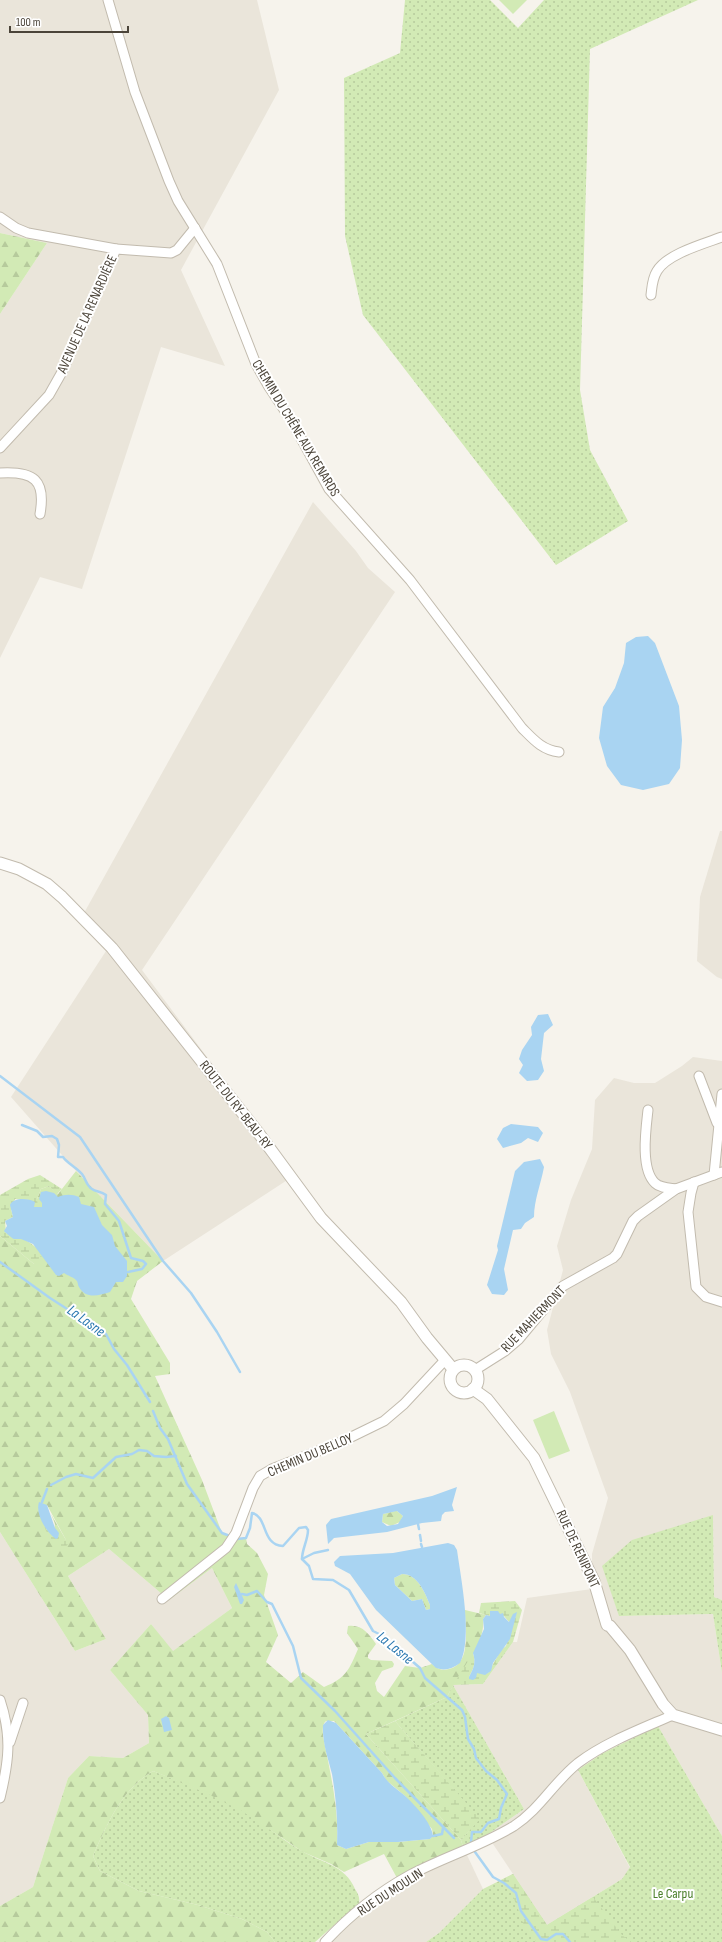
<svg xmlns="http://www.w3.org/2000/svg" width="722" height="1942" font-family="'Sofia Sans Condensed',sans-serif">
<defs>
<pattern id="green-dots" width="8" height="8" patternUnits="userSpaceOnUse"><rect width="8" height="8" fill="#d2eab5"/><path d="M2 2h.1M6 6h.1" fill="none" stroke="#b6ca9c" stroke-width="1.8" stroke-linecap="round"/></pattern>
<pattern id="forest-firs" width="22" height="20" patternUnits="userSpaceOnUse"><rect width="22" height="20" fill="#d2eab5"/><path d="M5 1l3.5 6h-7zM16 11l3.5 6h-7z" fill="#b6ca9c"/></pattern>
<pattern id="wetland-marsh" width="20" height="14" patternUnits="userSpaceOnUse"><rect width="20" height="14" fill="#d2eab5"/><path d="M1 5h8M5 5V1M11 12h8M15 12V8" fill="none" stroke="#b6ca9c"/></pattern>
</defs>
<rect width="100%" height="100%" fill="#f6f3ec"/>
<g fill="#eae5da">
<path d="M 0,0 L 257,0 L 279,90 L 181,270 L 225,366 L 161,347 L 82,589 L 40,577 L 0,658 L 0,314 L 47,243 L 0,233 Z"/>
<path d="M 313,502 L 356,551 L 368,568 L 395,592 L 142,970 L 295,1175 L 163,1261 L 76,1171 L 11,1097 L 106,951 L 79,922 Z"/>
<path d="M 720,831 L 722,831 L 722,979 L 717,977 L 697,961 L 700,897 Z"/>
<path d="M 693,1057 L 722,1061 L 722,1600 L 714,1597 L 713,1515 L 619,1616 L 713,1614 L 722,1673 L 722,1836 L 658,1726 L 603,1753 L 578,1770 L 630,1868 L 622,1879 L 547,1925 L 487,1835 L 524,1809 L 453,1685 L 483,1684 L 513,1642 L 517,1642 L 527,1598 L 592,1589 L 592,1554 L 608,1498 L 570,1392 L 551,1354 L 547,1330 L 563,1270 L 557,1246 L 571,1200 L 592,1149 L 595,1100 L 614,1078 L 634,1083 L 655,1083 L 682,1066 Z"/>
<path d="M 0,1532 L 75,1651 L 106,1639 L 68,1576 L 109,1549 L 169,1600 L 212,1568 L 232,1608 L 172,1652 L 151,1624 L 110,1670 L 148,1715 L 149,1743 L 123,1758 L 89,1756 L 68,1778 L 33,1887 L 0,1906 Z"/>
<path d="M 466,1853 L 483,1889 L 439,1933 L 426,1942 L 330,1942 L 354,1917 L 386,1894 L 417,1876 Z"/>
</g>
<g fill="url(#green-dots)">
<path d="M 405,0 L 490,0 L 518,28 L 544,0 L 698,0 L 590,49 L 580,390 L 590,450 L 628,521 L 556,565 L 363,315 L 345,236 L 344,78 L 400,53 Z"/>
<path d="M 713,1515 L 714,1597 L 722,1600 L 722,1673 L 713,1614 L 619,1616 L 602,1566 L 632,1540 Z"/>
<path d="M 453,1685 L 524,1809 L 487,1835 L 463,1847 L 461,1840 L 479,1819 L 395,1721 L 447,1697 Z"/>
<path d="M 658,1726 L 722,1836 L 722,1942 L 426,1942 L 439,1933 L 483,1889 L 513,1874 L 547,1925 L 622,1879 L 630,1867 L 578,1770 L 603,1753 Z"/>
<path d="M 153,1771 C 183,1783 214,1794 242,1810 C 263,1823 281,1839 302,1851 C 322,1863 345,1865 355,1889 C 358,1894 360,1897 359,1903 L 315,1942 L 275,1942 L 267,1932 L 242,1919 L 198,1905 L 139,1891 L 100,1871 L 93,1856 C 107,1824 122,1789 153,1771 Z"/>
</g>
<g fill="url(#forest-firs)" fill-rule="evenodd">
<path d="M 0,233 L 47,243 L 0,314 Z"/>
<path d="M 76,1171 L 163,1261 L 137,1281 L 131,1299 L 170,1363 L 170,1374 L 155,1376 L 202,1480 L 222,1533 L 237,1539 L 246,1538 L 247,1544 L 257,1553 L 268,1574 L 264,1595 L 278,1635 L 266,1662 L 291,1683 L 303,1672 L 324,1687 C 346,1678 349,1670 358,1649 L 347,1633 L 348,1626 C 362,1624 369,1634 376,1644 L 368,1655 L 368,1658 L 371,1660 L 392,1661 L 394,1664 L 393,1667 L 382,1671 L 375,1683 L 377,1691 L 384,1697 L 405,1666 L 420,1668 L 432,1664 C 437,1669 443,1671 449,1669 C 472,1664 465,1627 465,1610 L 486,1615 L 483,1619 C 486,1645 458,1674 447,1697 L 366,1734 L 461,1840 L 463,1847 L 397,1878 L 384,1854 L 344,1872 L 331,1864 L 303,1852 L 242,1811 L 206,1793 L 153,1771 C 122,1789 107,1824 93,1856 L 100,1871 L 139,1891 L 198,1905 L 242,1919 L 267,1932 L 275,1942 L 0,1942 L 0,1906 L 33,1887 L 68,1778 L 89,1756 L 123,1758 L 149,1743 L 148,1715 L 110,1670 L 151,1624 L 173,1651 L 232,1608 L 212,1568 L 169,1600 L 109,1549 L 68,1576 L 106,1639 L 75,1651 L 0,1532 L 0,1236 L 34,1264 L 37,1199 L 41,1189 L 49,1186 L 58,1194 ZM 47,1505 L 66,1540 L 45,1528 ZM 326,1721 L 334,1721 L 336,1723 L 382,1773 L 386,1780 L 405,1796 L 432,1829 L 433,1835 L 430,1839 L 398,1842 L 369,1842 L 346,1849 L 337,1845 C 339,1810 331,1776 324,1741 C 323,1735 321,1725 326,1721 Z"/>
<path d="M 395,1511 L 397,1511 L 403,1516 L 400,1522 L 391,1526 L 382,1522 L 383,1514 Z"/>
<path d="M 402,1574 C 418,1574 425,1593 430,1605 L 430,1609 L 426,1610 L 422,1599 L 412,1601 L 395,1585 L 394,1578 Z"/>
</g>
<g fill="url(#wetland-marsh)">
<path d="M 40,1175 L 62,1189 L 57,1194 L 49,1186 L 41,1189 L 37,1199 L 38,1207 L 34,1207 L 30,1200 L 15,1199 L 11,1209 L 13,1217 L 5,1221 L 6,1233 C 21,1237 34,1242 42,1255 L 34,1264 L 0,1236 L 0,1195 L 28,1179 Z"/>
<path d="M 51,1514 L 66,1540 L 68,1544 L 65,1548 C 56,1548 45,1533 44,1524 L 53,1537 L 55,1524 Z"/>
<path d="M 515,1601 L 522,1610 L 513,1642 L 483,1684 L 453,1685 L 473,1653 C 476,1663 474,1668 469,1677 L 477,1673 L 488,1673 L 501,1650 L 506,1646 L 512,1621 L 509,1622 L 504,1616 L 490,1611 L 490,1616 L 479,1613 L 481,1603 Z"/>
<path d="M 395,1721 L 480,1819 L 461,1840 L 366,1734 Z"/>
<path d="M 513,1874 L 547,1925 L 593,1897 L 622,1935 L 631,1942 L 538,1942 C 516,1929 522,1894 499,1881 Z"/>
</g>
<g fill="#d2eab5">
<path d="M 499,0 L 527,0 L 513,14 Z"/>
<path d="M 554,1411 L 570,1451 L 549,1459 L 533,1420 Z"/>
</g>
<g fill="#a9d4f2" fill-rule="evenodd">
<path d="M 648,636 L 655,643 L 679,706 L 682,740 L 680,768 L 669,784 L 643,790 L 621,785 L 607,766 L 599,738 L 603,707 L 615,688 L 624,663 L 626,643 L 636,637 Z"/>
<path d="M 548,1014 L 553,1025 L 544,1033 L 541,1059 L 544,1071 L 538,1080 L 527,1081 L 519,1073 L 523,1065 L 519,1059 L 522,1050 L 532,1035 L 531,1027 L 538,1015 Z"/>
<path d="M 511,1124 L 538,1127 L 543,1133 L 538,1142 L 528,1138 L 521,1143 L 503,1148 L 497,1139 L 503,1128 Z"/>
<path d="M 540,1159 L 544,1167 C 541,1184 534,1200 534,1217 L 525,1223 L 521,1229 L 513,1230 L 504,1269 L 508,1290 L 504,1295 L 492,1294 L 487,1285 L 498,1250 L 497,1246 L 515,1171 L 524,1162 Z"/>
<path d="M 46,1191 L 54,1193 L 58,1197 C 65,1194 72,1194 79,1197 L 81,1204 L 94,1207 L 102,1225 L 112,1235 L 115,1246 L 127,1261 L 127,1276 L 123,1282 L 116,1282 L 110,1292 C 100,1295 86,1300 79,1287 C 78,1286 78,1283 77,1281 C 74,1277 68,1276 64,1273 L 59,1276 L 56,1275 L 33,1244 L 21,1239 L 14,1239 C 13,1239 5,1232 4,1231 L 7,1226 L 5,1221 L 13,1217 L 10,1205 C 13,1197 29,1198 35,1202 L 34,1207 L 42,1207 L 42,1203 L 39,1199 L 41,1192 Z"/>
<path d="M 457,1487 L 452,1505 L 454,1511 L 445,1512 L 442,1515 L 441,1521 L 422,1523 L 387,1532 L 334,1538 L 328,1544 L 326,1525 L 331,1519 L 432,1496 ZM 397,1511 L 403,1516 L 398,1524 L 387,1526 L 382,1522 L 383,1514 Z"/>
<path d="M 39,1502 L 47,1505 L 55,1528 L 59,1533 L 58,1538 L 56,1539 C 46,1532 35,1514 39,1502 Z"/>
<path d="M 448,1543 L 454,1545 L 457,1550 C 461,1579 473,1638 460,1663 C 452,1669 445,1671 436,1668 L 376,1610 L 350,1574 L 335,1566 L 334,1562 L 340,1556 L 393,1553 ZM 402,1574 C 418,1574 425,1593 430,1605 L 430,1609 L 426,1610 L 422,1599 L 412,1601 L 395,1585 L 394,1578 Z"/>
<path d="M 236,1583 L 244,1600 L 242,1604 L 240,1604 L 234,1587 Z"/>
<path d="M 490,1611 L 498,1611 L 500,1614 L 503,1613 L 504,1617 L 509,1622 L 513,1614 L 517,1612 L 510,1639 L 493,1663 L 491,1671 L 485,1675 L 477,1673 L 476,1678 L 473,1680 L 469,1679 L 469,1677 C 474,1668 476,1663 473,1653 L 484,1629 L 483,1619 L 486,1615 L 490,1616 Z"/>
<path d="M 166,1716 L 169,1718 L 172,1730 L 164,1732 L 161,1719 Z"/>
<path d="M 328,1720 L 336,1723 L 382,1773 C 387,1783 396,1788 404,1795 C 414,1804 432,1823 433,1836 L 430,1839 L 398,1842 L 369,1842 L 346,1849 L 337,1845 C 338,1822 336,1797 332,1774 C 328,1758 322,1742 323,1725 Z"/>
</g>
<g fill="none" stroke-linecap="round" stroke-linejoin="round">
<g stroke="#a9d4f2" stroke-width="2.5">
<path d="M 0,1076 L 80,1137 L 163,1261 L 191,1293 L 217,1332 L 240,1372"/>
<path d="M 22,1125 L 37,1131 L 43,1137 L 52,1136 L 57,1139 L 59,1145 L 58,1157 L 63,1157 C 68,1164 76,1167 82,1174 C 86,1179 86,1185 92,1189 C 96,1192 101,1191 106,1195 L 105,1204 L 119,1221 L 131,1258 L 143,1261 L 146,1264 L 142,1269 L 128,1272"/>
<path d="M 0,1262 L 50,1298 L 106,1334 L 114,1349 L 127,1365 L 150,1402"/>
<path d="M 153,1411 L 160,1428 L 168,1439 L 187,1484 L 222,1533 L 230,1536"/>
<path d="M 51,1485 L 66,1477 L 76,1474 L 93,1478 L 116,1457 L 132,1454 L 139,1450 L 147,1451 L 154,1456 L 166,1457 L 176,1456"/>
<path d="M 42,1502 L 47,1489"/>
<path d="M 418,1524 L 419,1529"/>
<path d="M 420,1535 L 421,1541"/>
<path d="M 237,1539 L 246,1538 L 250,1528 L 252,1513 C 268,1516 261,1545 283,1546 L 299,1528 L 306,1527 L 308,1530 C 308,1540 302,1549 302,1559 L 309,1566 L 313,1579 L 333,1580 L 349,1590 L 373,1631 L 383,1636 L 420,1668 L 425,1678 L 462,1710 L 465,1717 L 468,1739 L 474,1749 L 476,1758 L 486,1771 L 497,1780 L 507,1794 L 501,1808 L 499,1819 L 488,1823 L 481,1832 L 472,1832 L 471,1842"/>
<path d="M 421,1544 L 422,1547"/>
<path d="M 302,1559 L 314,1553 L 328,1550"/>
<path d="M 242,1594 L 247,1595 L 257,1591 L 267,1602 L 272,1604 L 293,1646 L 301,1678 L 335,1711 L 395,1778 L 454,1838"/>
<path d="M 433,1836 L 442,1834 L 443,1828"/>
<path d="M 475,1852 L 493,1877 L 504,1883 L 516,1893 L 521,1911 L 541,1939 L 547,1940 L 556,1934 L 563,1934 L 570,1942"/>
</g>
<defs>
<g id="minor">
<path d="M 108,0 L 135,92 L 169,181 L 178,201 L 217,264 L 256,364 L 269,387 L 291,420 L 329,489 L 410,580 L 522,728 C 533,739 542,750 559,752"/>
<path d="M 0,217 L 16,228 L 28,233 L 116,249"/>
<path d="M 651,295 C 652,287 652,279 657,271 C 667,254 703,244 722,237"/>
<path d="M 0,448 L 49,395 L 62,372 L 116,249 L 171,253 L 177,250 L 195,228"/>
<path d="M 0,473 C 34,471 46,480 40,514"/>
<path d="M 699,1076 L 717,1123"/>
<path d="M 648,1110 C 646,1128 640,1169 655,1183 C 660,1188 669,1188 676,1189"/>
<path d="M 714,1175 L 722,1094"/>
<path d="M 694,1182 L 691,1193 L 688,1212 L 696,1287 L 706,1297 L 722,1302"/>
<path d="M 475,1370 L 505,1351 L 519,1339 L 563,1286 L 613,1258 L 617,1254 L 633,1221 L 638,1216 L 676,1189 L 722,1172"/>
<path d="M 162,1599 L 226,1548 L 236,1533 L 253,1488 L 260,1476 L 272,1469 L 339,1443 L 384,1421 L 404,1404 L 445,1360"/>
<path d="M 0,1700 C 12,1736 9,1761 0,1798"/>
<path d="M 10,1742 L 23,1703"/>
<path d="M 325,1942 C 349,1916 379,1892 410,1875 C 444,1857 481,1846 514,1826 C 540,1809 554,1782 578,1763 C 606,1742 641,1729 673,1715"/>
</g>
<g id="tertiary">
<path d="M 0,863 L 19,869 L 47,884 L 62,897 L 112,948 L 260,1135 L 321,1218 L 401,1302 L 427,1338 L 453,1369"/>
<circle cx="464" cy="1379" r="14"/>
<path d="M 473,1389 L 487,1399 L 534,1458 L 594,1581 L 607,1625 L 610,1626 L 630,1650 L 663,1704 L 673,1715 L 722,1730"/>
</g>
</defs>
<use href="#minor" stroke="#c2bbae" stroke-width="11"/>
<use href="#tertiary" stroke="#c2bbae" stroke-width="13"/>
<use href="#minor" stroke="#fff" stroke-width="9"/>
<use href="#tertiary" stroke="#fff" stroke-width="11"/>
</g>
<g text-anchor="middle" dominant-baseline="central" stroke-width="4" stroke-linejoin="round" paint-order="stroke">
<g font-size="14" fill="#4b4439" stroke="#fff">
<text transform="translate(87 314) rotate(-66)">AVENUE DE LA RENARDIÈRE</text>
<text transform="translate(296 428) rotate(59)">CHEMIN DU CHÊNE AUX RENARDS</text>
<text transform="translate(236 1105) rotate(52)">ROUTE DU RY-BEAU-RY</text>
<text transform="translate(533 1319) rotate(-46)">RUE MAHIERMONT</text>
<text transform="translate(310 1455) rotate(-23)">CHEMIN DU BELLOY</text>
<text transform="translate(578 1549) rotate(65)">RUE DE RENIPONT</text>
<text transform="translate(390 1892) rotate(-33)">RUE DU MOULIN</text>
</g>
<g font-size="14" fill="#4a7f2a" stroke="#fff">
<text x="673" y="1893">Le Carpu</text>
</g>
<g font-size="15" font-style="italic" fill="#2e7ab2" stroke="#fff">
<text transform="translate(86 1321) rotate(36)">La Lasne</text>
<text transform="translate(395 1648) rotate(39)">La Lasne</text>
</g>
</g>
<path d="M10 26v6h118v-6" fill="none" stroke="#4b4439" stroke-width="2"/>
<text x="16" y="26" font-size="12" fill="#4b4439" stroke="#ffffff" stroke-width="3" paint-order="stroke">100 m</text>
</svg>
